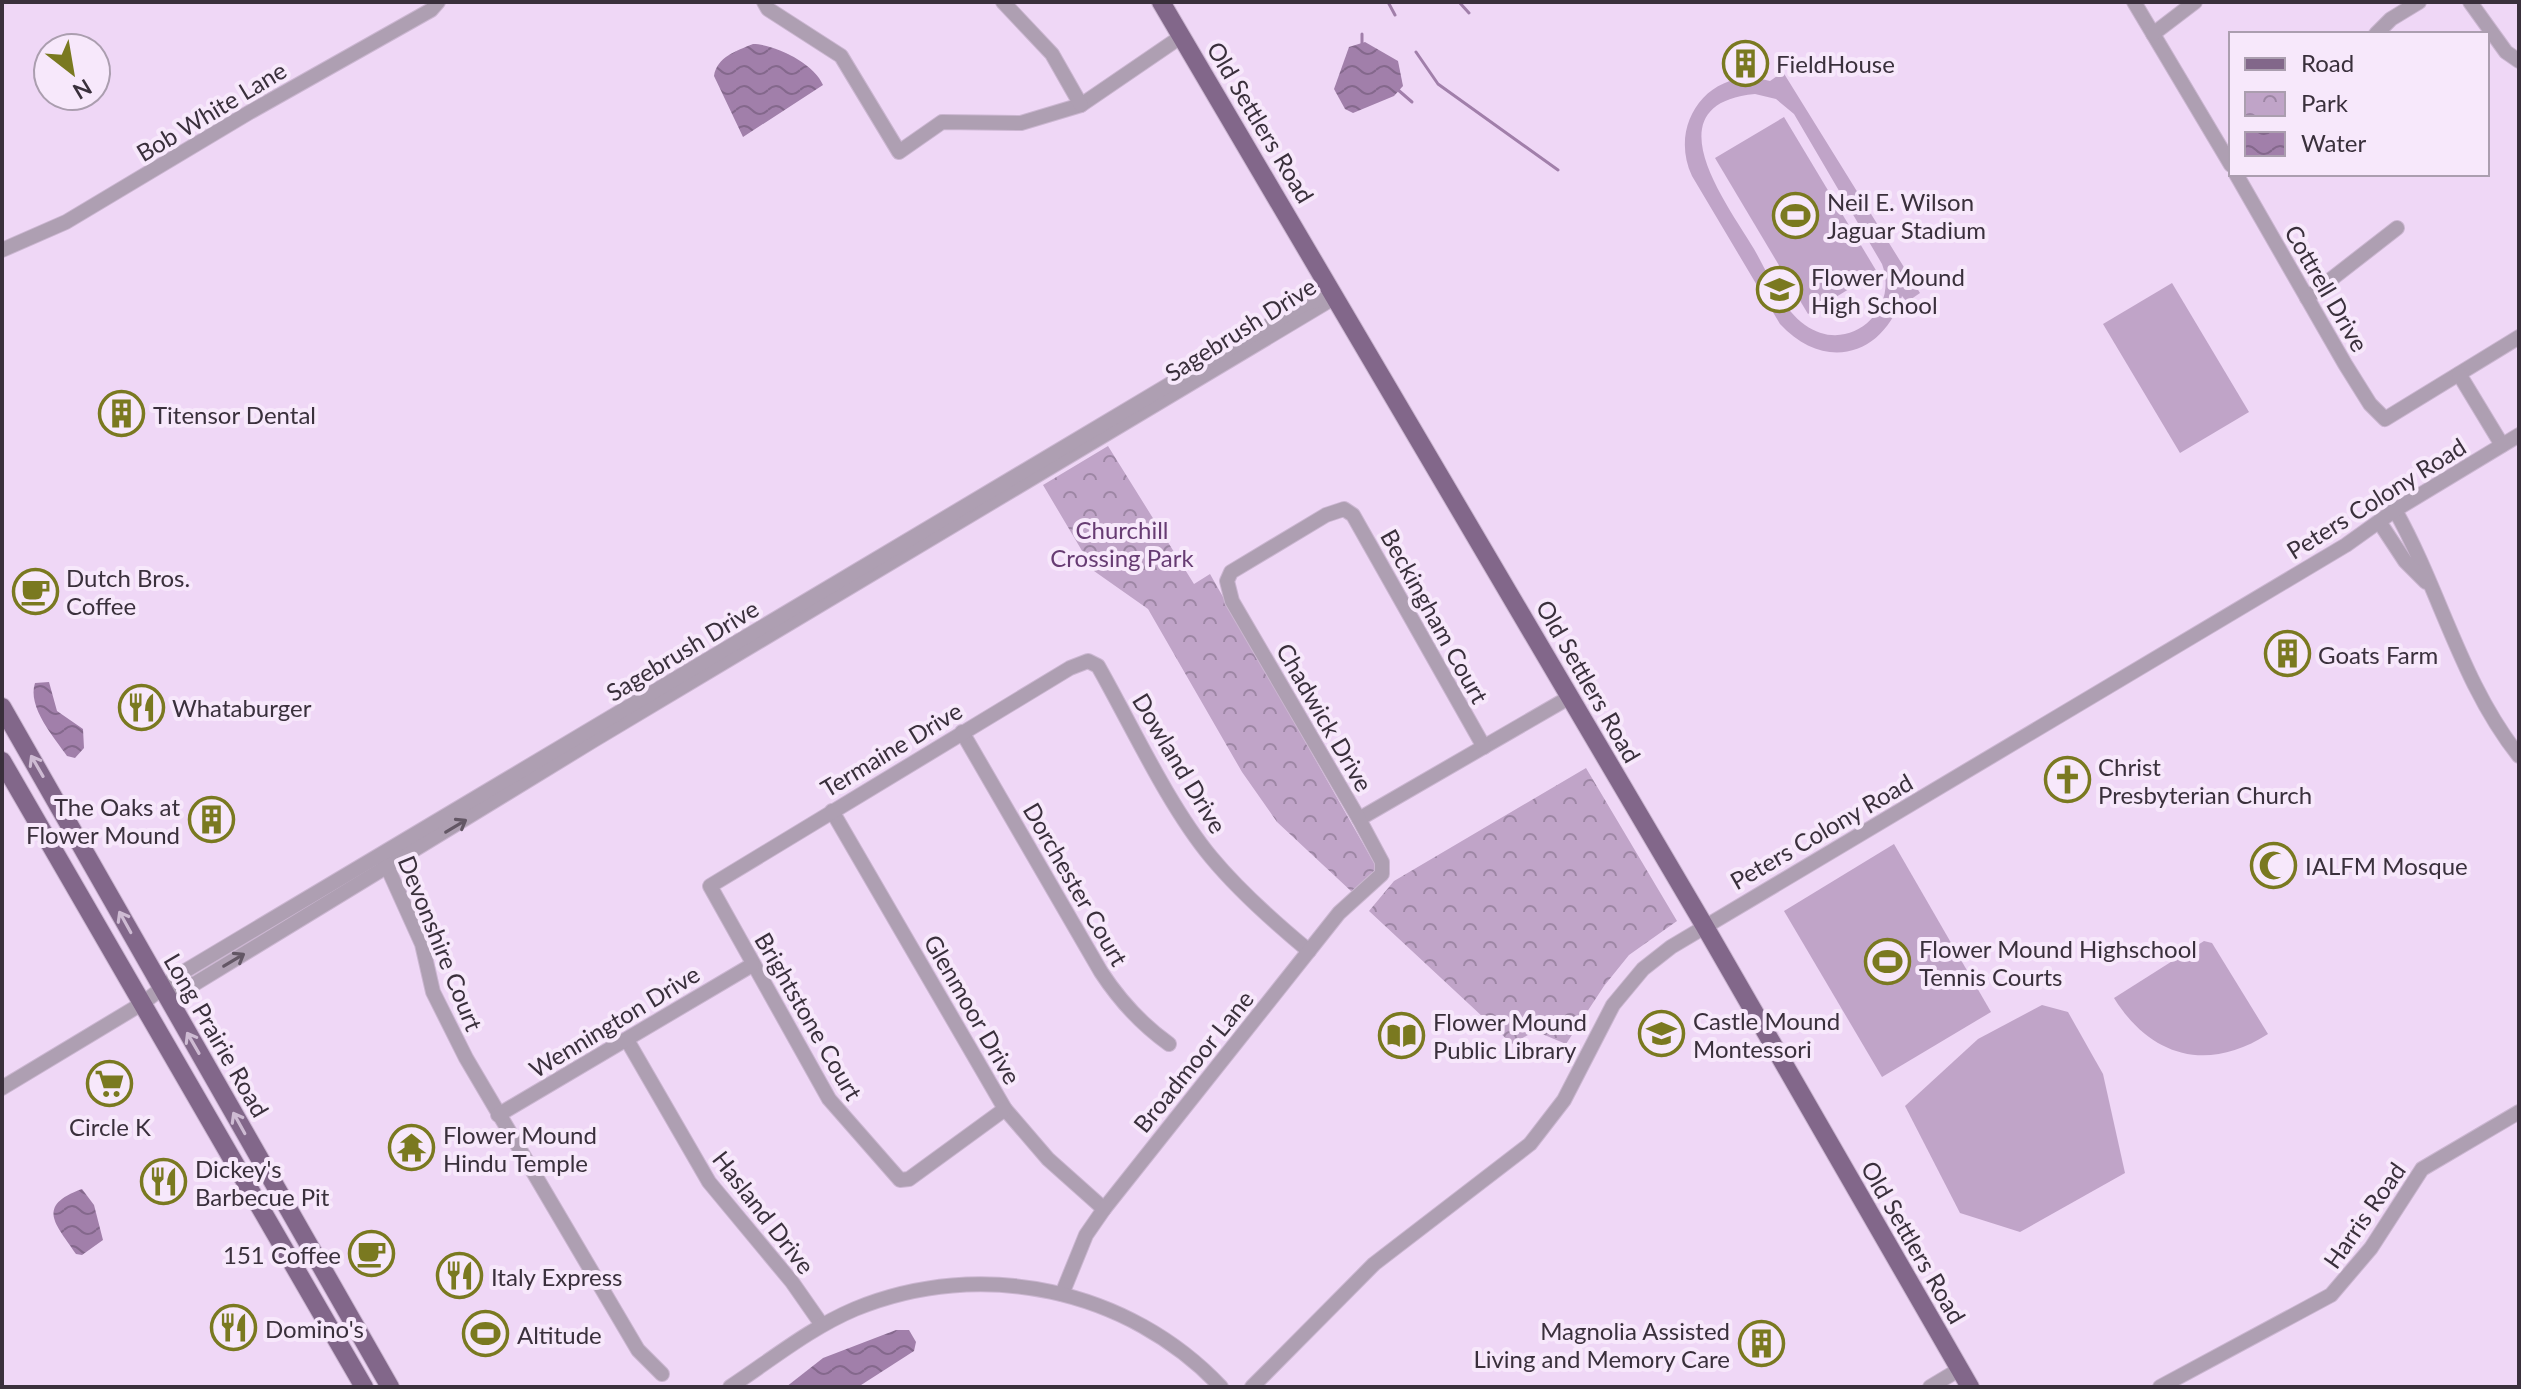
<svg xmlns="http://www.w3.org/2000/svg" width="2521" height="1389" font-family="Lato,sans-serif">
<defs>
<pattern id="park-crowns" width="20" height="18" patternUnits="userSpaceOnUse" patternTransform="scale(2)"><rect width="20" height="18" fill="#c0a4c8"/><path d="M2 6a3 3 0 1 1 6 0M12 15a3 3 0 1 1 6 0" fill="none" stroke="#9d86a4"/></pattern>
<pattern id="water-waves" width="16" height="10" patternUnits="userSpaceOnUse" patternTransform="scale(2)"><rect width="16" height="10" fill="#a17faa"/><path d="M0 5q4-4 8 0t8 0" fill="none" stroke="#84688c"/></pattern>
</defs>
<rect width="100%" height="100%" fill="#efd7f6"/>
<g fill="url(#park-crowns)">
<path d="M 1108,446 L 1194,584 L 1210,574 L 1378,870 L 1352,892 L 1277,822 L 1242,772 L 1148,609 L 1094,571 L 1043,485 Z"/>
<path d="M 1586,768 L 1677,921 L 1629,955 L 1604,986 L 1566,1044 L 1535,1031 L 1512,1044 L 1369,911 L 1394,881 Z"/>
</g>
<g fill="#c0a4c8" fill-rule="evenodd">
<path d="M 1783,72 L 1920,293 L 1907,302 L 1902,296 C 1883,357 1824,372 1780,324 L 1692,176 C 1667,123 1711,64 1770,81 ZM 1755,94 L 1776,99 L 1794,114 L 1882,264 C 1900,311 1848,356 1805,325 C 1782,309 1768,273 1754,249 C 1727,204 1650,104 1755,94 Z"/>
<path d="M 1784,117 L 1877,272 L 1808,314 L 1715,158 Z"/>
<path d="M 2172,283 L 2249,412 L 2180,453 L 2103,324 Z"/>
<path d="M 1894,844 L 1991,1012 L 1882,1077 L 1784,911 Z"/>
<path d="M 2204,941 L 2212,943 L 2268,1034 C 2207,1073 2151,1057 2114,998 Z"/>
<path d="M 2042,1005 L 2068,1012 L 2103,1074 L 2125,1173 L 2020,1232 L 1960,1213 L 1905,1106 L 1978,1039 Z"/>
</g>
<g fill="url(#water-waves)">
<path d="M 1365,42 L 1398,61 L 1403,86 L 1394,96 L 1353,113 L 1345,109 L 1334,89 L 1349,47 Z"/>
<path d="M 753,44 C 775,44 815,64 823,85 L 743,137 L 714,76 C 717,57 736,51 753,44 Z"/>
<path d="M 49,682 L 57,711 L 83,729 L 84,748 L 75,758 L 67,756 C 54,737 27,707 35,683 Z"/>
<path d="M 82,1189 L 94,1205 L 103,1240 L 82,1255 L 76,1254 C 56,1224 35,1206 82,1189 Z"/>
<path d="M 896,1330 L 909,1330 L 916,1342 L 914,1351 L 858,1387 L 786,1387 L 823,1358 Z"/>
</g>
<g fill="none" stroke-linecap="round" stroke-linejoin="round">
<g stroke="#a17faa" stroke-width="3">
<path d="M 1388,2 L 1395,15"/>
<path d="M 1459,2 L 1469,13"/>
<path d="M 1362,46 L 1362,34"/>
<path d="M 1416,52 L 1438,84 L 1558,170"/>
<path d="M 1397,89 L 1412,102"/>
</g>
<defs>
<g id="minor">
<path d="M 764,2 L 768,9 L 841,56 L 899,152 L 942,122 L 1021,123 L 1081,105 L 1182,36"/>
<path d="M 1003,2 L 1052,54 L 1081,105"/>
<path d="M 2134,2 L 2231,165"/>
<path d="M 2470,2 L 2506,52 L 2519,61"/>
<path d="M 2153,34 L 2195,2"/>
<path d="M 2376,34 L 2391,19 L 2419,2"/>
<path d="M 2236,174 L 2345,364 L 2370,404 L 2385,419 L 2519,337"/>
<path d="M 2,250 L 66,222 L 250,112 L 431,10 L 438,2"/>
<path d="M 2307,298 L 2397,228"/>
<path d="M 2459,374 L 2502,445"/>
<path d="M 2395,510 C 2440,590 2461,683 2519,756"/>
<path d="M 2380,523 L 2405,561 L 2426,582"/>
<path d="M 962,732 L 1101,972 C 1120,1001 1141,1024 1169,1044"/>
<path d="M 832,811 L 1005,1109 L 1048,1159 L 1104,1209"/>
<path d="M 1359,819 L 1570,697"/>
<path d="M 385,862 L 422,944 L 433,992 L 466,1058 L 638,1350 L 662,1374"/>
<path d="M 164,990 L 196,983 L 594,740 L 1332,299"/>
<path d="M 627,1040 L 709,1182 L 792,1282 L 822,1325"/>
<path d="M 2,1088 L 143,1003 L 180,974 L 1306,303 L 1336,297"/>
<path d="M 1005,1109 L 909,1179 L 900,1180 L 829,1099 L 710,886 L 1070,668 L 1088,661 L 1098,666 C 1132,726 1168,805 1211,857 C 1240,892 1274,922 1309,951"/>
<path d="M 498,1115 L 752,965"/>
<path d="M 1062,1294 L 1086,1235 L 1104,1209 L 1339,913 L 1382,874 L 1382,862 L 1359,819 L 1232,601 L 1227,581 L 1231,572 L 1326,515 L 1344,509 L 1353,515 L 1484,747"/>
<path d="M 730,1387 C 771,1360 810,1328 855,1309 C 981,1257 1129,1289 1221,1387"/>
<path d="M 1252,1387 L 1374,1264 L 1530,1144 L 1564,1100 L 1613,1005 L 1643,969 L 1671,947 L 2346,545 L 2395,510 L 2519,435"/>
<path d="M 1930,1387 L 1960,1369"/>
<path d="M 2160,1387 L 2331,1295 L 2371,1248 L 2422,1169 L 2519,1112"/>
</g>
<g id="major">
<path d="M 1161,2 L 1704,925 L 1970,1387"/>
<path d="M 2,707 L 390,1387"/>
<path d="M 2,761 L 364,1387"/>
</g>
</defs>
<use href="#minor" stroke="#cbb6d1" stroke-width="16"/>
<use href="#major" stroke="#cbb6d1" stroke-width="20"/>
<use href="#minor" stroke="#ae9fb2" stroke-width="14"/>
<use href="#major" stroke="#82678a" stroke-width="18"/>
</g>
<defs><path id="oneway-shaft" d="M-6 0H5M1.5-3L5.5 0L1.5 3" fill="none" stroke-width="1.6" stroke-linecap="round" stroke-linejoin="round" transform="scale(2)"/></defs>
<g stroke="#cebbd3">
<use href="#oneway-shaft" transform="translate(37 766) rotate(-120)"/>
<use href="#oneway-shaft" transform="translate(125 922) rotate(-119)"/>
<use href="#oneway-shaft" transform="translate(193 1043) rotate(-120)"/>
<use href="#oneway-shaft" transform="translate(239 1123) rotate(-119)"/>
</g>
<g stroke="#635765">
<use href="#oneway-shaft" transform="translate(456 826) rotate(-31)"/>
<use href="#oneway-shaft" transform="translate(234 960) rotate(-31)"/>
</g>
<defs>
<symbol id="building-ring" viewBox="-11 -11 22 22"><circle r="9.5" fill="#f7e8fb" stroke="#7a7920" stroke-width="1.5"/><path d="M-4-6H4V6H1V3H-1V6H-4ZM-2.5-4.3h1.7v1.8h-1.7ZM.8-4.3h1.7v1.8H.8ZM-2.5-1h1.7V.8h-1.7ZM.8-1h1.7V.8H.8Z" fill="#7a7920"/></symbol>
<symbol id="stadium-ring" viewBox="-11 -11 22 22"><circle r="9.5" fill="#f7e8fb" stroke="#7a7920" stroke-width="1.5"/><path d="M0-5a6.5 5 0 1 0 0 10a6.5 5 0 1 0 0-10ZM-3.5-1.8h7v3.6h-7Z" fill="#7a7920"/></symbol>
<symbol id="school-ring" viewBox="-11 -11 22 22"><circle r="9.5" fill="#f7e8fb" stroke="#7a7920" stroke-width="1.5"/><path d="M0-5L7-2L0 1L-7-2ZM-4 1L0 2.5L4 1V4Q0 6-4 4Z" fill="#7a7920"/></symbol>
<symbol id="cafe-ring" viewBox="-11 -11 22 22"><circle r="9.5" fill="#f7e8fb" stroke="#7a7920" stroke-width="1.5"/><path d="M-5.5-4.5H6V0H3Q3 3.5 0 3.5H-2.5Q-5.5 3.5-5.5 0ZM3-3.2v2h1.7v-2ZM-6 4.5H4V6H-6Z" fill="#7a7920"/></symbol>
<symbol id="restaurant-ring" viewBox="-11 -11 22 22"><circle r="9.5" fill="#f7e8fb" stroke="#7a7920" stroke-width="1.5"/><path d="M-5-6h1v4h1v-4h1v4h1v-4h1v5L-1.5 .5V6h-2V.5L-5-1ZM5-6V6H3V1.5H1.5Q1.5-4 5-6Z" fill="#7a7920"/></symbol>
<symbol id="church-ring" viewBox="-11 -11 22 22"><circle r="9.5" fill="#f7e8fb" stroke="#7a7920" stroke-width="1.5"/><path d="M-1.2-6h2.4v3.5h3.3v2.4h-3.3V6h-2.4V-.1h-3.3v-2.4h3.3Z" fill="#7a7920"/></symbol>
<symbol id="mosque-ring" viewBox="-11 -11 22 22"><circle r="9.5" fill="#f7e8fb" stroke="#7a7920" stroke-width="1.5"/><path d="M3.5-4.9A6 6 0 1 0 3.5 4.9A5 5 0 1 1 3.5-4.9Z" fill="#7a7920"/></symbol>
<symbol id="library-ring" viewBox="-11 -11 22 22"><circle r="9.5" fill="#f7e8fb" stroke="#7a7920" stroke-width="1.5"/><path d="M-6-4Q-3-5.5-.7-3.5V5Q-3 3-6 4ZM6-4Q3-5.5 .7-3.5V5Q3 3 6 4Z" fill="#7a7920"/></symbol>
<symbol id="supermarket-ring" viewBox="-11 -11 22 22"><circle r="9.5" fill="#f7e8fb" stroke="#7a7920" stroke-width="1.5"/><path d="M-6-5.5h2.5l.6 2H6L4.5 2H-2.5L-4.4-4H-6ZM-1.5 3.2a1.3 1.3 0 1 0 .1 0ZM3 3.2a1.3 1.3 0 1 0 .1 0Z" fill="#7a7920"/></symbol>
<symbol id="temple-ring" viewBox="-11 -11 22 22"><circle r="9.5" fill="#f7e8fb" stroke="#7a7920" stroke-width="1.5"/><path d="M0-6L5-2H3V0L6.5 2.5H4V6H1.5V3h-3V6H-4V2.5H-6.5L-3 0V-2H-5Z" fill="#7a7920"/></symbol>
</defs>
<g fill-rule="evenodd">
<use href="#building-ring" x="1720" y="38" width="51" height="51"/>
<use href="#stadium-ring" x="1770" y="190" width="51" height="51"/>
<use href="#school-ring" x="1754" y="264" width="51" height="51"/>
<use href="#building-ring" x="96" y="388" width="51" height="51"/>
<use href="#cafe-ring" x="10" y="566" width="51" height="51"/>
<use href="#building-ring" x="2262" y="628" width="51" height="51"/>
<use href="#restaurant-ring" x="116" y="682" width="51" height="51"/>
<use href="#church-ring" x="2042" y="754" width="51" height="51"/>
<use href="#building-ring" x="186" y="794" width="51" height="51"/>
<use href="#mosque-ring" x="2248" y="840" width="51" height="51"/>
<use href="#stadium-ring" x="1862" y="936" width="51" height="51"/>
<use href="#school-ring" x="1636" y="1008" width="51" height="51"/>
<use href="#library-ring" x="1376" y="1010" width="51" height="51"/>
<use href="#supermarket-ring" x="84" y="1058" width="51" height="51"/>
<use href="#temple-ring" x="386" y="1122" width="51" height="51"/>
<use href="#restaurant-ring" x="138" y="1156" width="51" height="51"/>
<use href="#cafe-ring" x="346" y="1228" width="51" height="51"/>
<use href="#restaurant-ring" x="434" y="1250" width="51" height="51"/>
<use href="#restaurant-ring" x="208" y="1302" width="51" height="51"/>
<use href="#stadium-ring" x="460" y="1308" width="51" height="51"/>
<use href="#building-ring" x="1736" y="1318" width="51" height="51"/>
</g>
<g text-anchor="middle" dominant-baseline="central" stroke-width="8" stroke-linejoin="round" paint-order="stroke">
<g font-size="24" fill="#3a303c" stroke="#f7e8fb" text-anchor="start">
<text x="1776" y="63">FieldHouse</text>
<text x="1827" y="201">Neil E. Wilson<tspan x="1827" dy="28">Jaguar Stadium</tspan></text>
<text x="1811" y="276">Flower Mound<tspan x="1811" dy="28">High School</tspan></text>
<text x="153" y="414">Titensor Dental</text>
<text x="66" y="577">Dutch Bros.<tspan x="66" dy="28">Coffee</tspan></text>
<text x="2318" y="654">Goats Farm</text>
<text x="172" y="707">Whataburger</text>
<text x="2098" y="766">Christ<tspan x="2098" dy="28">Presbyterian Church</tspan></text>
<text x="180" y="806" text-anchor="end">The Oaks at<tspan x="180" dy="28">Flower Mound</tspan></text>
<text x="2305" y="865">IALFM Mosque</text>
<text x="1919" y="948">Flower Mound Highschool<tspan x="1919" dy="28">Tennis Courts</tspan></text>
<text x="1693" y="1020">Castle Mound<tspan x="1693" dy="28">Montessori</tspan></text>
<text x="1433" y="1021">Flower Mound<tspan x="1433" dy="28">Public Library</tspan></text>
<text x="110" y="1126" text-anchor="middle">Circle K</text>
<text x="443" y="1134">Flower Mound<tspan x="443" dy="28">Hindu Temple</tspan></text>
<text x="195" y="1168">Dickey's<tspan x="195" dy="28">Barbecue Pit</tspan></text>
<text x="341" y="1254" text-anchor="end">151 Coffee</text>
<text x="491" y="1276">Italy Express</text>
<text x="265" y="1328">Domino's</text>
<text x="1730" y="1330" text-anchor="end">Magnolia Assisted<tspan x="1730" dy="28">Living and Memory Care</tspan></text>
<text x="517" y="1334">Altitude</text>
</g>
<g font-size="24" fill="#3a303c" stroke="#f7e8fb">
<text transform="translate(211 111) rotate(-31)">Bob White Lane</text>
<text transform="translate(1261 122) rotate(59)">Old Settlers Road</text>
<text transform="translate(2327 288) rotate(60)">Cottrell Drive</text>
<text transform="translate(1240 329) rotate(-32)">Sagebrush Drive</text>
<text transform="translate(2376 498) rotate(-32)">Peters Colony Road</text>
<text transform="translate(1435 616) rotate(61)">Beckingham Court</text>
<text transform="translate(682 650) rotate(-31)">Sagebrush Drive</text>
<text transform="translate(1589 681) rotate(60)">Old Settlers Road</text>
<text transform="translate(1325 717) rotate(60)">Chadwick Drive</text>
<text transform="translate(891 749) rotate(-31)">Termaine Drive</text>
<text transform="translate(1180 763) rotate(59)">Dowland Drive</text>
<text transform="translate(1821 831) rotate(-30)">Peters Colony Road</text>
<text transform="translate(1076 884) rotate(60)">Dorchester Court</text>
<text transform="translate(441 943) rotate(68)">Devonshire Court</text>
<text transform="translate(973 1009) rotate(60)">Glenmoor Drive</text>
<text transform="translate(809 1016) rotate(60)">Brightstone Court</text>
<text transform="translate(614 1021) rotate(-31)">Wennington Drive</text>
<text transform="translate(217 1035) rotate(60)">Long Prairie Road</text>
<text transform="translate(1193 1061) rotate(-51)">Broadmoor Lane</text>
<text transform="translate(764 1212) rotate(52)">Hasland Drive</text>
<text transform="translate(2364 1215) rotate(-55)">Harris Road</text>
<text transform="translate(1914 1242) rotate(60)">Old Settlers Road</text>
</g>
<g font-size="24" fill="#673c73" stroke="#f7e8fb">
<text x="1122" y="529">Churchill<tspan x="1122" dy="28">Crossing Park</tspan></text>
</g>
</g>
<rect width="2521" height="1389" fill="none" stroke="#3a303c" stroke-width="8"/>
<rect x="2229" y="32" width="260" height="144" fill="#f7e8fb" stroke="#ab9eaf" stroke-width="2"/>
<rect x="2245" y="58" width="40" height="12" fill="#82678a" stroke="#ab9eaf" stroke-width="2"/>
<text x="2301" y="72" font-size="24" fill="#3a303c">Road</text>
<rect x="2245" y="92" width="40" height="24" fill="url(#park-crowns)" stroke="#ab9eaf" stroke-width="2"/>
<text x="2301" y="112" font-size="24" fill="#3a303c">Park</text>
<rect x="2245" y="132" width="40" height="24" fill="url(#water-waves)" stroke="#ab9eaf" stroke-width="2"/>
<text x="2301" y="152" font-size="24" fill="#3a303c">Water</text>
<g transform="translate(72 72) rotate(149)"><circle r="38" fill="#f7e8fb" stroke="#ab9eaf" stroke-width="2"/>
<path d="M0-6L14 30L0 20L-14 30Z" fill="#7a7920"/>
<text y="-12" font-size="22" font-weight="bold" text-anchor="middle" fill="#3a303c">N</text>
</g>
</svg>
